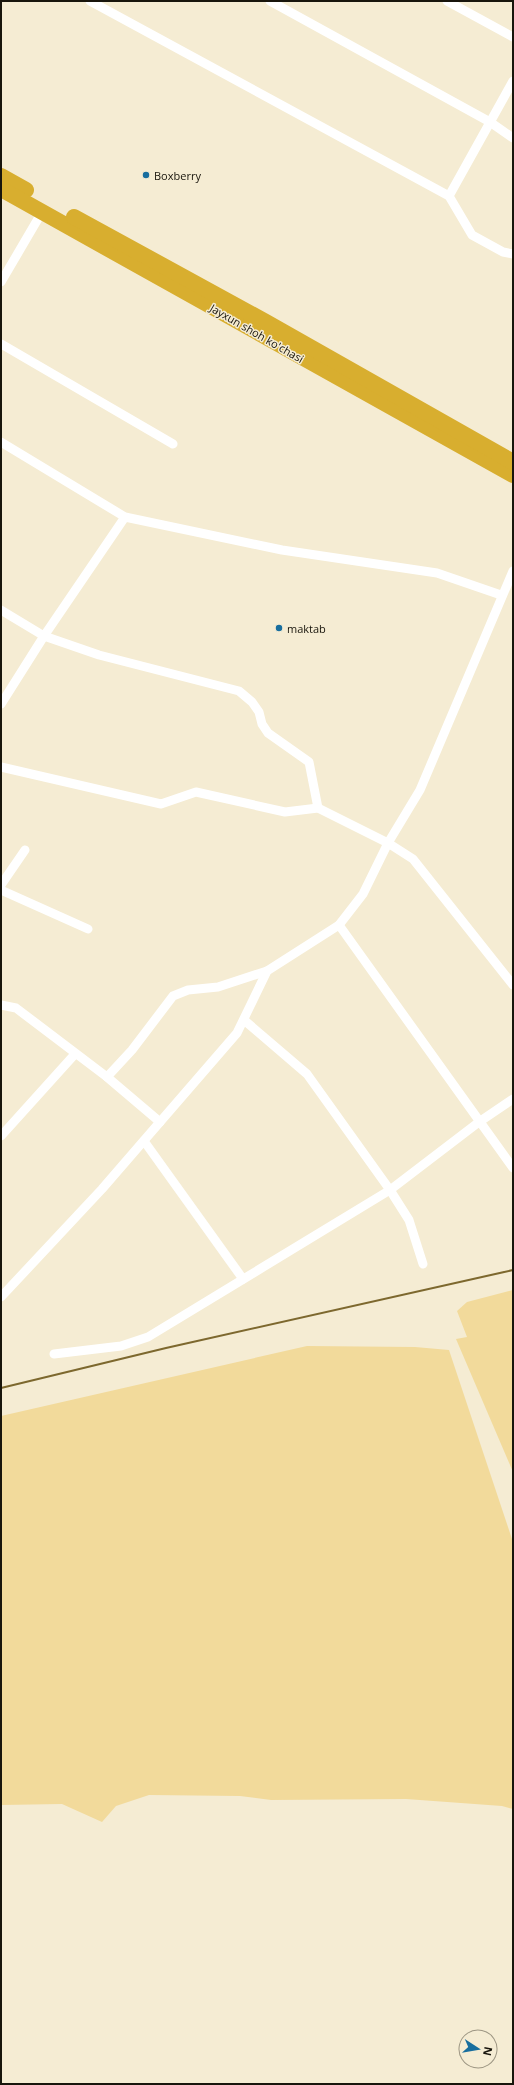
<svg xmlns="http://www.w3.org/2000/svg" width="514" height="2085" font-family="'Open Sans',sans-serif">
<rect width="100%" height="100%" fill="#f5ecd3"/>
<g fill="#f2da9b">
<path d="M 513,1290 L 513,1472 L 456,1339 L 467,1337 L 457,1311 L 467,1302 Z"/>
<path d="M 307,1346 L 415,1347 L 449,1350 L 513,1542 L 513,1809 L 502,1806 L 406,1799 L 271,1800 L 240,1796 L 149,1795 L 116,1806 L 102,1822 L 62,1804 L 1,1805 L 1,1416 Z"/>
</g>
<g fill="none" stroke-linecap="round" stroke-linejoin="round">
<path stroke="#7d682e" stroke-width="2" d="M 1,1388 L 166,1348 L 513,1270"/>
<g stroke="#fff" stroke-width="9">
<path d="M 90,1 L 449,196 L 472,235 L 503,252 L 513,254"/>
<path d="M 270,1 L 490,122 L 513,138"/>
<path d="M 447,1 L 513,37"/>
<path d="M 449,196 L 513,81"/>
<path d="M 1,282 L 42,212"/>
<path d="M 1,344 L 173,444"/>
<path d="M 1,442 L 125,517 L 282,550 L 437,573 L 501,595"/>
<path d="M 1,610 L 44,636 L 99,655 L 239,691 L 252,702 L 259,712 L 262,724 L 268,733 L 309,762 L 318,808"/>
<path d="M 1,704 L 44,636 L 125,517"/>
<path d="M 1,767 L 161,804 L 196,792 L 285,812 L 318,808 L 388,843 L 413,859 L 513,985"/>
<path d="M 1,885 L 25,850"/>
<path d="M 1,890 L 88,929"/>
<path d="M 339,925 L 513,1168"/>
<path d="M 1,1005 L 16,1008 L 107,1077 L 160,1122"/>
<path d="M 244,1020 L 307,1074 L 390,1190 L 409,1220 L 423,1264"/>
<path d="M 107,1077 L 132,1050 L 173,996 L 188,990 L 218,987 L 267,971"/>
<path d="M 1,1136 L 75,1054"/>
<path d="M 144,1141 L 243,1279"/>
<path d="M 1,1297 L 102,1189 L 237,1033 L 267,971 L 339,925 L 363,894 L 388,843 L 420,790 L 513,571"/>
<path d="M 54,1354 L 121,1346 L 148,1337 L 390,1190 L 479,1122 L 513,1099"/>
</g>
<g stroke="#d8ae2f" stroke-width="16">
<path d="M 1,176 L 26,190"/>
<path d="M 1,189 L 513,475"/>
<path d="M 74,217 L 266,322 L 513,462"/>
</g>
</g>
<g fill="#186e9e" stroke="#f5ecd3" stroke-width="1.5">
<circle cx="146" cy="175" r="4"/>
<circle cx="279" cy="628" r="4"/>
</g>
<g text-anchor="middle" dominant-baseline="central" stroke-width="3" stroke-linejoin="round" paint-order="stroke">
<g font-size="11" fill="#18150c" stroke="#f5ecd3" text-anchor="start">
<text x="154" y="175">Boxberry</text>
<text x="287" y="628">maktab</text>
</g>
<g font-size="11" fill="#18150c" stroke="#f5ecd3">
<text transform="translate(257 333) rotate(30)">Jayxun shoh ko'chasi</text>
</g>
</g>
<rect width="514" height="2085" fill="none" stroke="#18150c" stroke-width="4"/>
<g transform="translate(478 2049) rotate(102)"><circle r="19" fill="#f5ecd3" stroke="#9d9683"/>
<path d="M0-3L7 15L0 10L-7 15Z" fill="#186e9e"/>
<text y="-6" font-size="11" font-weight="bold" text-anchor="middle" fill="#18150c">N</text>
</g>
</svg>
